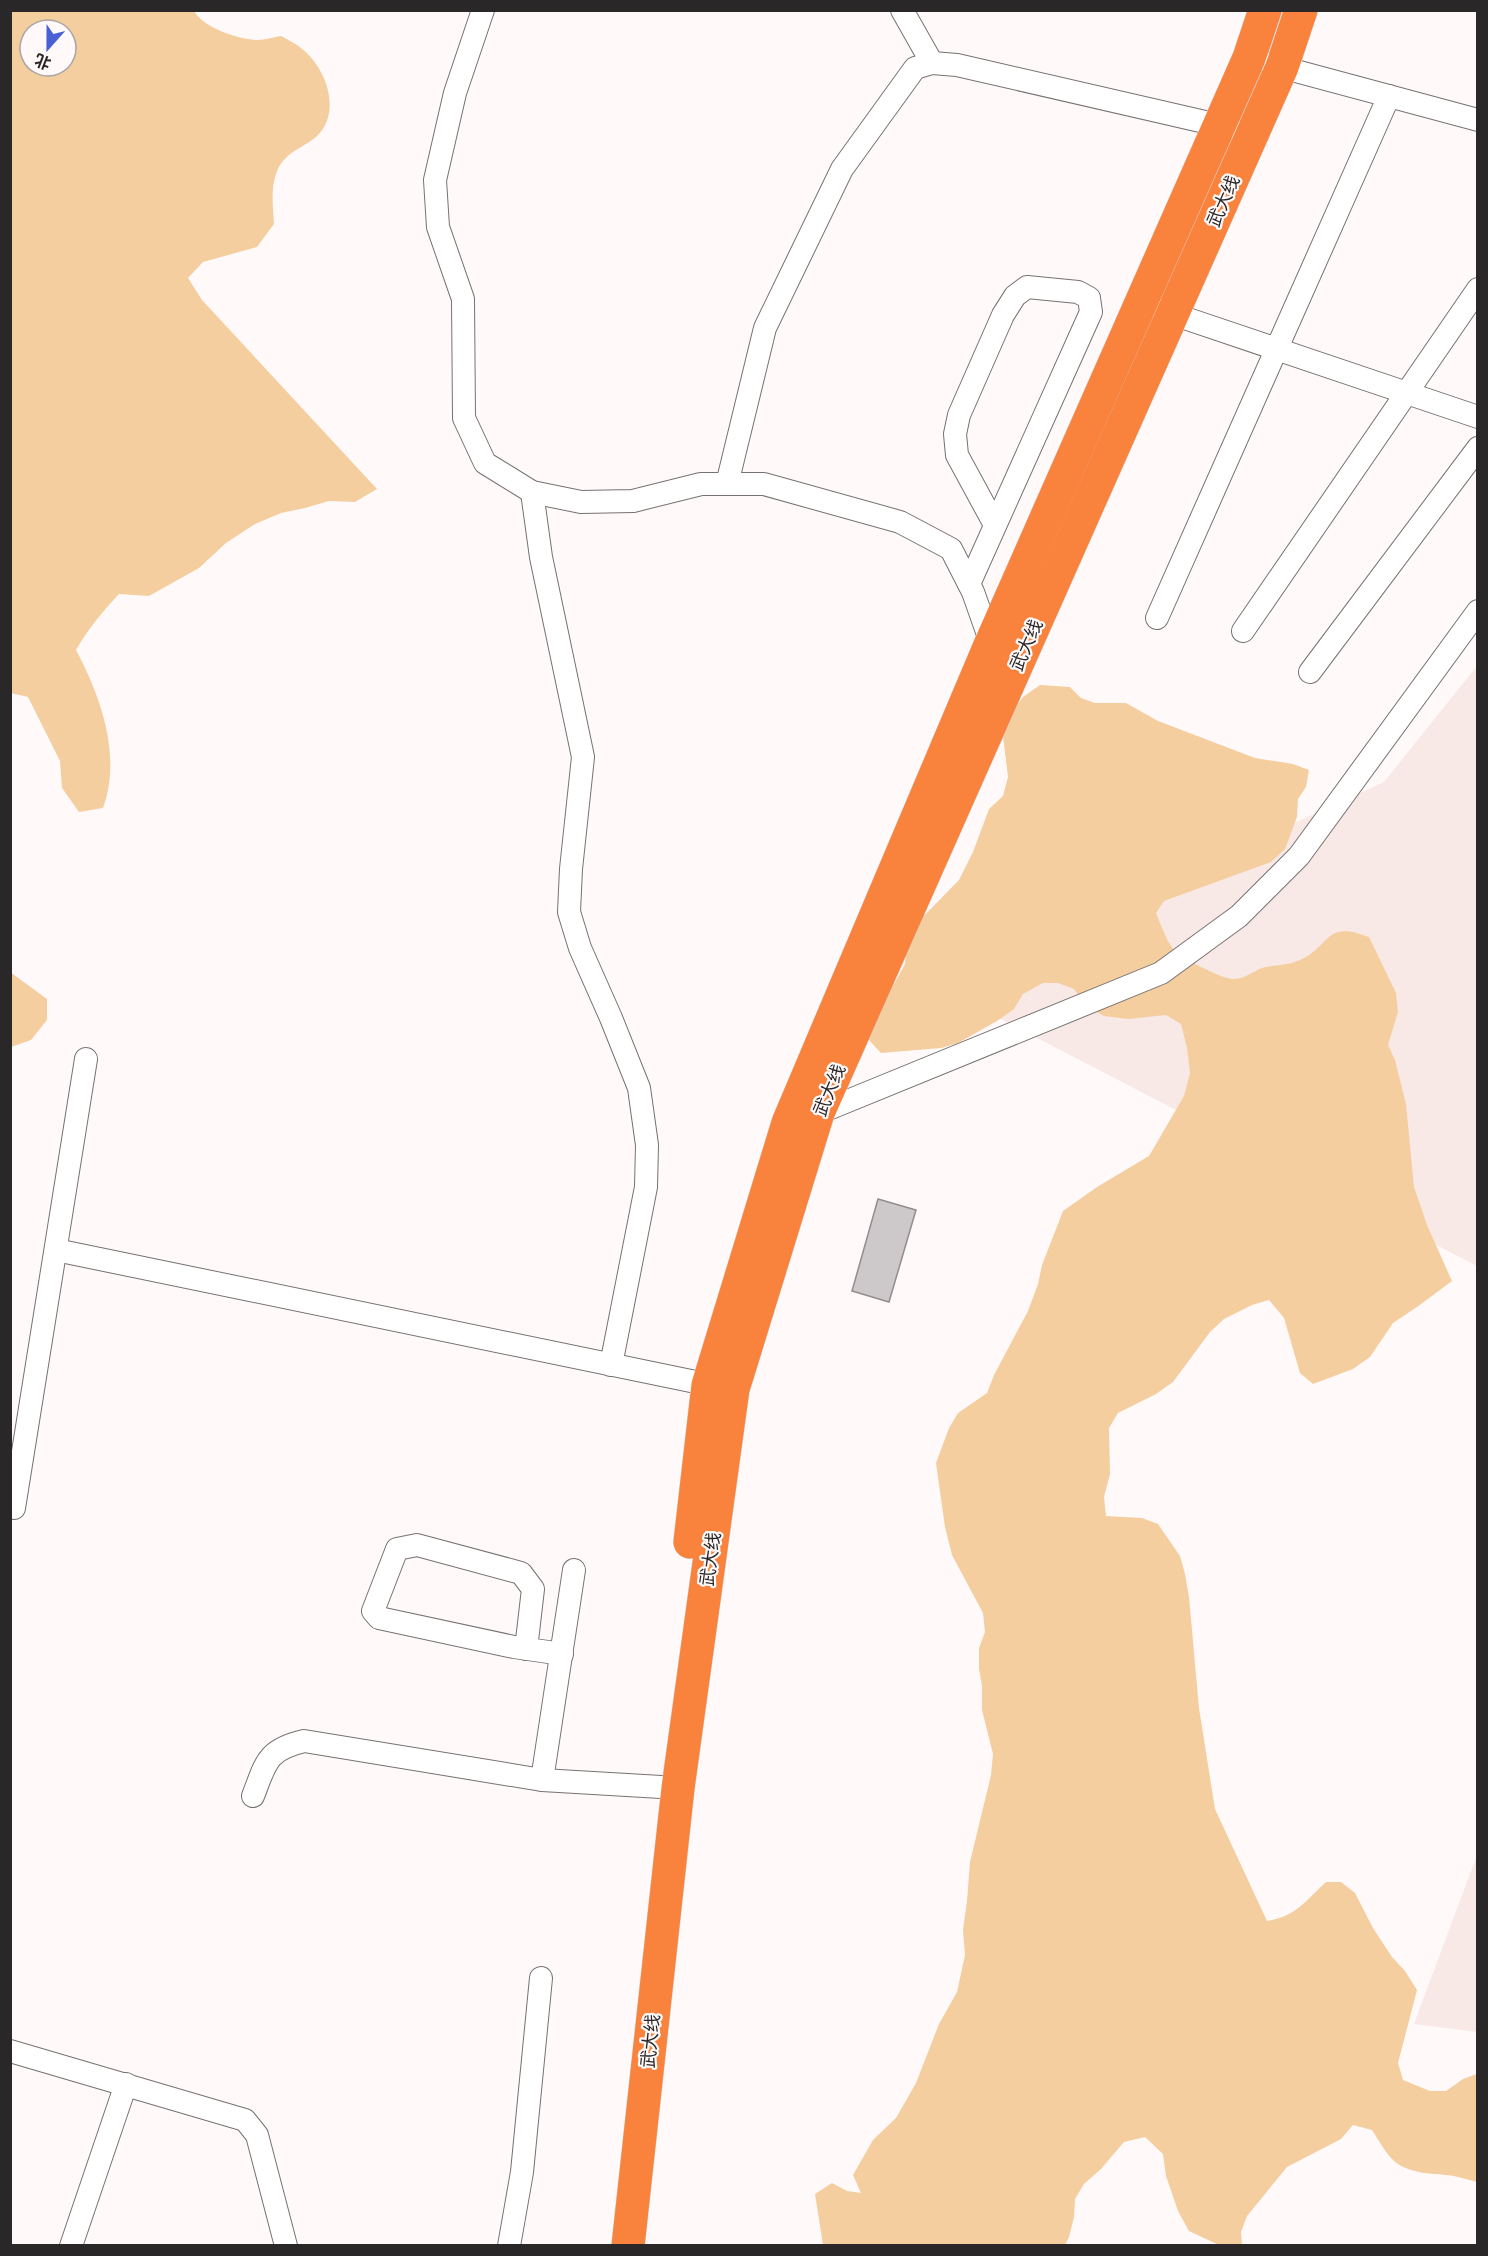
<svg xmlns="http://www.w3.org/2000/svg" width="1488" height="2256" font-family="'Archivo Narrow','Noto Sans SC',sans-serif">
<rect width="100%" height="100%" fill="#fff9f9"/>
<g fill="#f8e9e7">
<path d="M 1477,666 L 1477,1266 L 937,986 L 1384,782 Z"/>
<path d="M 1477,1855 L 1477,2032 L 1414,2024 Z"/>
</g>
<g fill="#f5cea0" fill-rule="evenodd">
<path d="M 11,10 L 194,11 C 204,28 237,39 257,40 C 265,40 274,37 281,36 C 288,40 295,43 301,48 C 326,67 343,112 316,137 C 303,148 287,151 278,169 C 270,186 273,206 274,224 L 257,247 L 203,262 L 188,278 L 202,300 L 377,489 L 355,502 L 329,501 L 305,508 L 281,513 L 255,524 L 226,543 L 199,568 L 149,596 L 119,594 C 103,611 88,629 76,650 C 101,697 122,756 103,808 L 79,812 L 62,788 L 60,761 L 28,697 L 11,693 ZM 30,30 L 66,30 L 66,66 L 30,66 Z"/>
<path d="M 1040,685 L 1070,687 L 1081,698 L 1095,703 L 1126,703 L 1158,721 L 1255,758 L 1293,764 L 1309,770 L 1306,787 L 1298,799 L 1297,817 L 1285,849 L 1271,862 L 1164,901 L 1156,913 C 1161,925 1166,940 1174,950 C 1181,958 1221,978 1232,979 C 1246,980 1254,969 1266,967 C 1280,964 1288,966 1302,959 C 1332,944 1325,920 1369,937 L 1396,993 L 1398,1012 L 1388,1045 L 1395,1060 L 1406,1104 L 1414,1187 L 1427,1225 L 1452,1281 L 1417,1307 L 1393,1323 L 1370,1357 L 1353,1369 L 1313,1384 L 1300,1373 L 1284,1318 L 1269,1300 L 1252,1305 L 1224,1319 L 1210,1332 L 1173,1382 L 1156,1394 L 1118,1413 L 1109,1428 L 1110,1474 L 1104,1497 L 1106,1516 L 1142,1518 L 1158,1524 L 1180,1556 L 1185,1574 L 1189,1597 L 1199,1708 L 1215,1809 L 1267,1921 C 1297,1916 1305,1901 1326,1882 L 1341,1882 L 1355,1893 L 1373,1928 L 1392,1957 L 1405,1971 L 1417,1990 L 1398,2063 L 1403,2080 L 1430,2091 L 1446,2091 L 1463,2079 L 1477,2074 L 1477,2182 C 1470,2180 1462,2178 1454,2176 C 1435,2173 1410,2175 1394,2161 C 1385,2152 1379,2141 1372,2130 L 1353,2125 L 1341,2139 L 1287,2167 L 1247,2216 L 1241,2232 L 1242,2245 L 1219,2245 L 1189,2231 L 1178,2211 L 1166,2176 L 1163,2154 L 1145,2137 L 1124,2142 L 1101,2169 L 1084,2184 L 1075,2199 L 1074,2217 L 1069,2237 L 1065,2245 L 823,2245 L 815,2194 L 832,2183 L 847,2191 L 861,2193 L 853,2175 L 873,2140 L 896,2118 L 916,2083 L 939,2024 L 957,1992 L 965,1955 L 963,1930 L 967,1901 L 970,1862 L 991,1775 L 993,1754 L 982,1710 L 982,1686 L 979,1669 L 979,1648 L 985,1632 L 983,1613 L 952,1555 L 945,1527 L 936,1463 L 949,1428 L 958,1413 L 987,1393 L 994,1375 L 1028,1311 L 1038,1284 L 1042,1265 L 1063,1211 L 1097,1187 L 1149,1156 L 1184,1096 L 1190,1073 L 1187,1048 L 1181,1024 L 1166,1015 L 1128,1019 L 1104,1016 L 1086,1006 L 1074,989 L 1058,983 L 1043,983 L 1023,994 L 1014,1009 L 997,1021 L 958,1043 L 941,1048 L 881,1053 L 867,1038 L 883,998 L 894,984 L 905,964 L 907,943 L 913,927 L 959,880 L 973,852 L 989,809 L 1003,796 L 1008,777 L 1002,728 L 1012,711 L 1023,697 Z"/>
<path d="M 10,972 L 47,999 L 47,1020 L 31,1040 L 11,1047 Z"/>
</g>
<path fill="#cdc8c9" stroke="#928d8e" stroke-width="1.5" d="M 878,1199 L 916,1210 L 889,1302 L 852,1291 Z"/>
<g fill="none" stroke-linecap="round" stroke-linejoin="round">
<defs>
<g id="minor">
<path d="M 483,10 L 455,93 L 435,180 L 438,227 L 463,299 L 464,418 L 485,463 L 532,492 L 581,502 L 633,501 L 701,484 L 764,484 L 900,522 L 951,549 L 973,592 L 991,643"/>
<path d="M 902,10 L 932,63"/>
<path d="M 1270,64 L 1478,120"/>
<path d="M 1161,310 L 1478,417"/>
<path d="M 727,484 L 765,328 L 842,169 L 915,68 L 932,63 L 957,65 L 1231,128"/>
<path d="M 532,492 L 541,557 L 583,757 L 571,869 L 569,912 L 580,948 L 611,1018 L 639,1088 L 647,1145 L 646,1187 L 611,1365"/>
<path d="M 969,584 L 1091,312 L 1089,298 L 1078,292 L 1027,287 L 1015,296 L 1003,315 L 959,415 L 955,434 L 957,455 L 995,525"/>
<path d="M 1157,618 L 1389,96"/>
<path d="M 1243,631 L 1478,289"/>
<path d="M 1310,672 L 1478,448"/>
<path d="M 811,1116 L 1161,973 L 1239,916 L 1299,856 L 1478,611"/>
<path d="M 56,1250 L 720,1387"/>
<path d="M 14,1508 L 86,1059"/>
<path d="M 526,1649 L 533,1589 L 521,1573 L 417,1545 L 397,1549 L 373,1611 L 379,1618 L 514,1647 L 562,1654"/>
<path d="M 542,1780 L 574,1570"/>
<path d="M 253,1796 C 266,1763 266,1750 304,1741 L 542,1780 L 678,1788"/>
<path d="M 10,2051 L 245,2120 L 257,2135 L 286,2246"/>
<path d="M 71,2246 L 126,2084"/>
<path d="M 509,2246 L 522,2172 L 541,1978"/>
</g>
<g id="highway">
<path d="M 690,1542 L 708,1385 L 788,1123 L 991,643 L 1249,58 L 1265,10"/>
<path d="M 628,2246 L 678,1788 L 733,1389 L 818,1113 L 1282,67 L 1301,10"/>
</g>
</defs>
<use href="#minor" stroke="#777271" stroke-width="24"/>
<use href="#highway" stroke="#d8d8d8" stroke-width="34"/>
<use href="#minor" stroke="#fff" stroke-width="22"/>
<use href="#highway" stroke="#f9823d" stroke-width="33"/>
</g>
<g text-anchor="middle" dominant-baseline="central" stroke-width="4.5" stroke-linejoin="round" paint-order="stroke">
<g font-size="18" fill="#292727" stroke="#fff9f9">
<text transform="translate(1223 201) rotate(-66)">武大线</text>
<text transform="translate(1026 645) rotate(-66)">武大线</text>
<text transform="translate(829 1090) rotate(-67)">武大线</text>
<text transform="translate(710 1559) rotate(-82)">武大线</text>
<text transform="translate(650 2041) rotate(-84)">武大线</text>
</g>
</g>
<rect width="1488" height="2256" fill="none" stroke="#292727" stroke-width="24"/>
<g transform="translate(48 48) rotate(201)"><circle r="28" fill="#fff9f9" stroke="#a9a5a5" stroke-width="1.5"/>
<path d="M0-4.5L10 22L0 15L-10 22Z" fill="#4761d5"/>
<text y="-9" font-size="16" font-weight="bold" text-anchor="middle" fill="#292727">北</text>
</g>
</svg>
